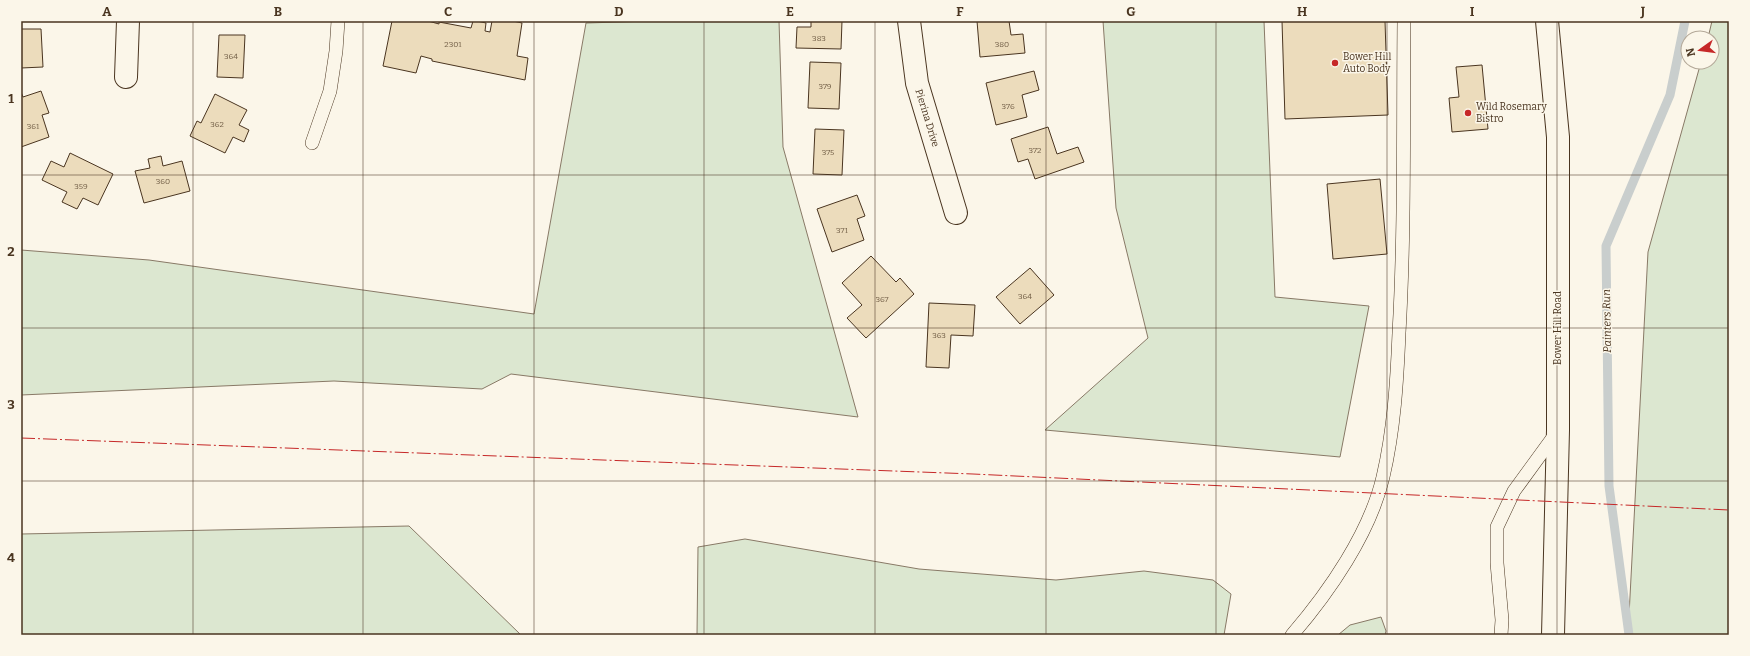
<svg xmlns="http://www.w3.org/2000/svg" width="1750" height="656" font-family="Bitter,serif">
<rect width="100%" height="100%" fill="#fbf6e9"/>
<g fill="#dce7d0" stroke="#887966">
<path d="M 650,21 L 779,21 L 783,147 L 858,417 L 511,374 L 482,389 L 334,381 L 21,395 L 21,250 L 149,260 L 534,314 L 586,23 Z"/>
<path d="M 1103,21 L 1264,21 L 1275,297 L 1369,306 L 1340,457 L 1045,430 L 1148,338 L 1116,208 Z"/>
<path d="M 1712,21 L 1729,21 L 1729,635 L 1628,635 L 1648,252 L 1701,62 L 1712,62 L 1712,38 L 1708,38 Z"/>
<path d="M 409,526 L 521,635 L 21,635 L 21,534 Z"/>
<path d="M 745,539 L 919,569 L 1056,580 L 1144,571 L 1213,580 L 1231,594 L 1224,635 L 697,635 L 698,547 Z"/>
<path d="M 1381,617 L 1386,631 L 1385,635 L 1338,635 L 1350,625 Z"/>
</g>
<g fill="none" stroke-linecap="round" stroke-linejoin="round">
<path stroke="#c9cecd" stroke-width="9" d="M 1629,635 L 1609,486 L 1606,246 L 1670,95 L 1685,21"/>
</g>
<g fill="#ecdcbc" stroke="#4a3520">
<path d="M 392,21 L 428,21 L 439,24 L 439,22 L 471,28 L 473,21 L 477,21 L 486,23 L 485,31 L 490,32 L 492,21 L 513,21 L 522,23 L 517,56 L 528,58 L 525,80 L 432,61 L 432,59 L 421,56 L 416,73 L 383,66 Z"/>
<path d="M 811,21 L 842,21 L 841,49 L 796,48 L 797,27 L 811,27 Z"/>
<path d="M 977,21 L 1009,21 L 1011,35 L 1023,34 L 1025,53 L 980,57 Z"/>
<path d="M 1282,21 L 1385,21 L 1388,115 L 1285,119 Z"/>
<path d="M 21,29 L 41,29 L 43,67 L 21,68 Z"/>
<path d="M 219,35 L 245,35 L 243,78 L 217,77 Z"/>
<path d="M 810,62 L 841,63 L 839,109 L 808,108 Z"/>
<path d="M 1482,65 L 1488,129 L 1452,132 L 1449,98 L 1459,97 L 1456,67 Z"/>
<path d="M 1034,71 L 1039,90 L 1022,95 L 1027,117 L 996,125 L 986,83 Z"/>
<path d="M 41,91 L 49,113 L 42,115 L 49,137 L 21,147 L 21,92 L 23,97 Z"/>
<path d="M 215,94 L 247,110 L 239,125 L 249,130 L 244,142 L 233,137 L 225,153 L 190,136 L 197,121 L 201,123 Z"/>
<path d="M 1048,127 L 1057,154 L 1078,147 L 1084,162 L 1035,179 L 1028,159 L 1018,162 L 1011,139 Z"/>
<path d="M 815,129 L 844,130 L 842,175 L 813,174 Z"/>
<path d="M 70,153 L 113,174 L 98,205 L 83,198 L 77,209 L 62,202 L 67,192 L 42,180 L 51,161 L 64,167 Z"/>
<path d="M 161,156 L 163,166 L 182,161 L 190,191 L 144,203 L 135,171 L 150,168 L 148,159 Z"/>
<path d="M 1380,179 L 1387,254 L 1333,259 L 1327,184 Z"/>
<path d="M 857,195 L 865,216 L 857,219 L 864,240 L 832,252 L 817,209 Z"/>
<path d="M 871,256 L 896,282 L 900,278 L 914,294 L 866,338 L 847,318 L 862,305 L 842,283 Z"/>
<path d="M 1030,268 L 1054,295 L 1020,324 L 996,297 Z"/>
<path d="M 929,303 L 975,305 L 973,336 L 951,335 L 949,368 L 926,367 Z"/>
</g>
<g fill="none" stroke-linecap="round" stroke-linejoin="round">
<defs>
<g id="lane">
<path d="M 312,143 L 330,91 L 336,51 L 338,21"/>
<path d="M 1292,635 C 1329,592 1370,533 1383,477 C 1394,430 1397,381 1399,333 C 1405,229 1403,125 1404,21"/>
<path d="M 1501,635 L 1502,620 L 1497,563 L 1497,527 L 1514,491 L 1557,432"/>
</g>
<g id="street">
<path d="M 909,21 L 917,83 L 956,213"/>
<path d="M 126,77 L 128,21"/>
</g>
<path id="secondary" d="M 1547,21 L 1558,137 L 1558,430 L 1553,635"/>
</defs>
<use href="#lane" stroke="#4a3520" stroke-width="14"/>
<use href="#street" stroke="#4a3520" stroke-width="24"/>
<use href="#secondary" stroke="#4a3520" stroke-width="24"/>
<use href="#lane" stroke="#fbf6e9" stroke-width="13"/>
<use href="#street" stroke="#fbf6e9" stroke-width="22"/>
<use href="#secondary" stroke="#fbf6e9" stroke-width="22"/>
<path stroke="#c62828" stroke-width="1" stroke-dasharray="14 3 2 3" stroke-linecap="butt" d="M 21,438 L 973,474 L 1729,510"/>
</g>
<path fill="none" stroke="#4a3520" stroke-width="1" stroke-opacity="0.55" d="M 193,21 L 193,635M 363,21 L 363,635M 534,21 L 534,635M 704,21 L 704,635M 875,21 L 875,635M 1046,21 L 1046,635M 1216,21 L 1216,635M 1387,21 L 1387,635M 1557,21 L 1557,635M 21,175 L 1729,175M 21,328 L 1729,328M 21,481 L 1729,481"/>
<g fill="#c62828" stroke="#fbf6e9" stroke-width="1.5">
<circle cx="1335" cy="63" r="4"/>
<circle cx="1468" cy="113" r="4"/>
</g>
<g text-anchor="middle" dominant-baseline="central" stroke-width="3" stroke-linejoin="round" paint-order="stroke">
<g font-size="8" fill="#725f47">
<text x="819" y="38">383</text>
<text x="453" y="44">2301</text>
<text x="1002" y="44">380</text>
<text x="231" y="56">364</text>
<text x="825" y="86">379</text>
<text x="1008" y="106">376</text>
<text x="217" y="124">362</text>
<text x="33" y="126">361</text>
<text x="1035" y="150">372</text>
<text x="828" y="152">375</text>
<text x="163" y="181">360</text>
<text x="81" y="186">359</text>
<text x="842" y="230">371</text>
<text x="1025" y="296">364</text>
<text x="882" y="299">367</text>
<text x="939" y="335">363</text>
</g>
<g font-size="10" fill="#4a3520" stroke="#fbf6e9" text-anchor="start">
<text x="1343" y="57">Bower Hill<tspan x="1343" dy="12">Auto Body</tspan></text>
<text x="1476" y="107">Wild Rosemary<tspan x="1476" dy="12">Bistro</tspan></text>
</g>
<g font-size="10" fill="#4a3520" stroke="#fbf6e9">
<text transform="translate(927 118) rotate(73)">Pierina Drive</text>
<text transform="translate(1558 328) rotate(-90)">Bower Hill Road</text>
</g>
<g font-size="11" font-style="italic" fill="#4a3520" stroke="#fbf6e9">
<text transform="translate(1607 321) rotate(-91)">Painters Run</text>
</g>
</g>
<rect width="1750" height="656" fill="none" stroke="#fbf6e9" stroke-width="44"/>
<g transform="translate(1700 50) rotate(256)"><circle r="19" fill="#fbf6e9" stroke="#b4a999"/>
<path d="M0-3L7 15L0 10L-7 15Z" fill="#c62828"/>
<text y="-6" font-size="11" font-weight="bold" text-anchor="middle" fill="#4a3520">N</text>
</g>
<rect x="22" y="22" width="1706" height="612" fill="none" stroke="#4a3520" stroke-width="1.5"/>
<g font-size="13" text-anchor="middle" font-weight="bold" fill="#4a3520">
<text x="107" y="16">A</text>
<text x="278" y="16">B</text>
<text x="448" y="16">C</text>
<text x="619" y="16">D</text>
<text x="790" y="16">E</text>
<text x="960" y="16">F</text>
<text x="1131" y="16">G</text>
<text x="1302" y="16">H</text>
<text x="1472" y="16">I</text>
<text x="1643" y="16">J</text>
<text x="11" y="103">1</text>
<text x="11" y="256">2</text>
<text x="11" y="409">3</text>
<text x="11" y="562">4</text>
</g>
</svg>
